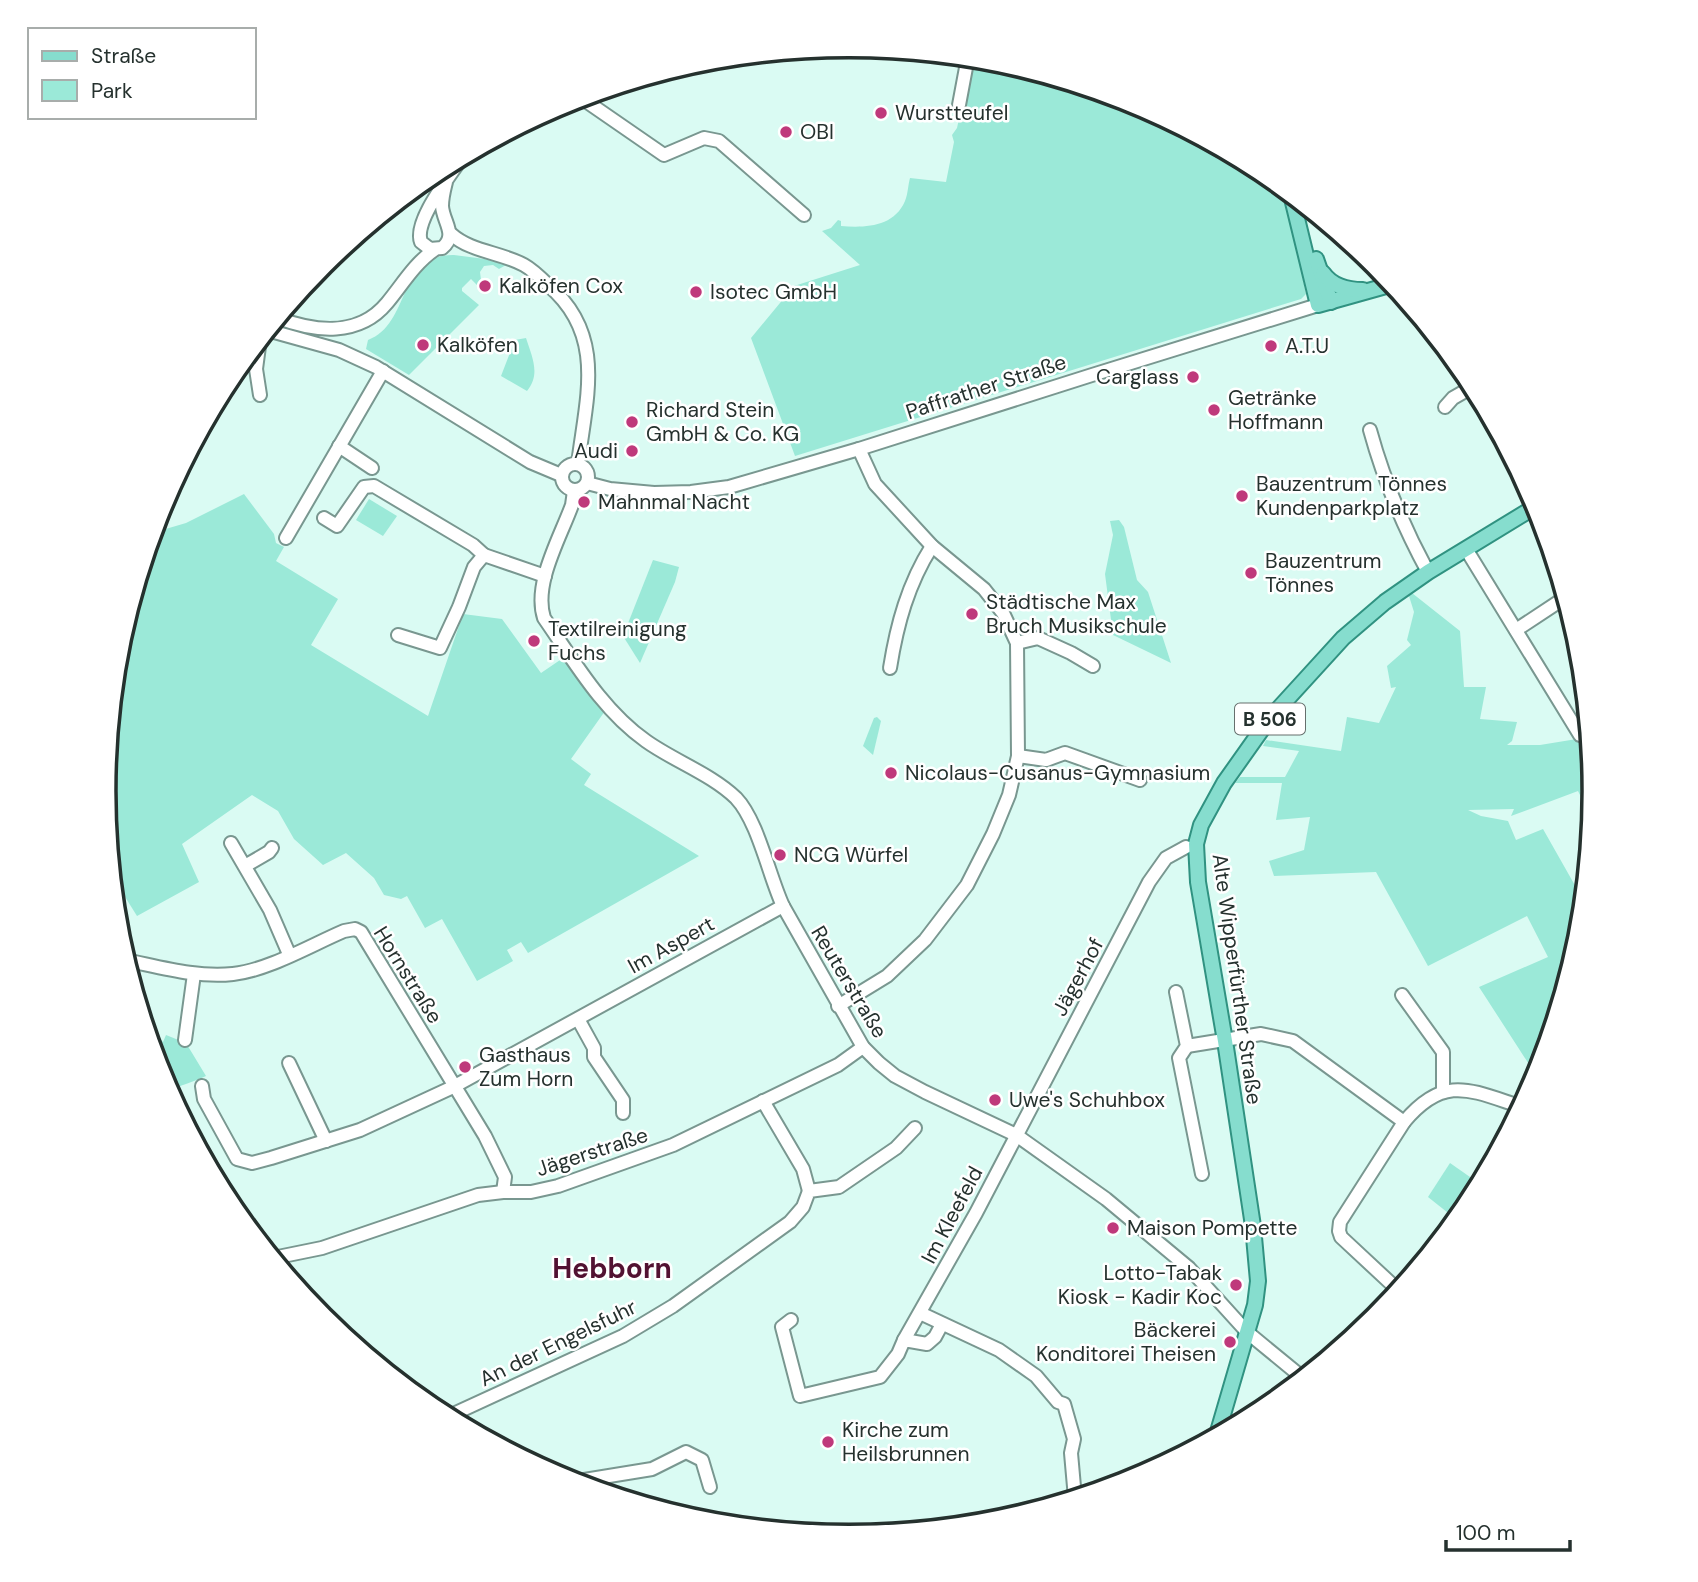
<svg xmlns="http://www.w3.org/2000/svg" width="1698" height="1582" font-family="'DM Sans',sans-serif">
<rect width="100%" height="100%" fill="#dafbf3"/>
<g fill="#9be9d8">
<path d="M 972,58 L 995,60 L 1135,102 L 1264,171 L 1280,185 L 1292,227 L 1306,294 L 1301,299 L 795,456 L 751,338 L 794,286 L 860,265 L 822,231 L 831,228 L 838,220 L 841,221 L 841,226 C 865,228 894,227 905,201 C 908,194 908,185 910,178 L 946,182 L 954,142 L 952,135 L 957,128 Z"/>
<path d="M 454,255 L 485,259 L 506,265 L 499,269 L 493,265 L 484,266 L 480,272 L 481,280 L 477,285 L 471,279 L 462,288 L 462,291 L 479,305 L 409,375 L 366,349 L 368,340 C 411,324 397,254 454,255 Z"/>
<path d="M 526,338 C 532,357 541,374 527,391 L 501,376 L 515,340 Z"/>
<path d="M 244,494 L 274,534 L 276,543 L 284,547 L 276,561 L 338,599 L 311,645 L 428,716 L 463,614 L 502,619 L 541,673 L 563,658 L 580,682 L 605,711 L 571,759 L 591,774 L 584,785 L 699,856 L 528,953 L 521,942 L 507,950 L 513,961 L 477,981 L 442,919 L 425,928 L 407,896 L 401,899 L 384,895 L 374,878 L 346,853 L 323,865 L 294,839 L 278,811 L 252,795 L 182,844 L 199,882 L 137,916 L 112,876 L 104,791 L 118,645 L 152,533 L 186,523 Z"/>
<path d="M 369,499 L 397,516 L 383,536 L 356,520 Z"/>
<path d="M 1119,520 L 1124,527 L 1137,580 L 1148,592 L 1171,663 L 1113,635 L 1105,574 L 1113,535 L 1110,521 Z"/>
<path d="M 653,560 L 679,567 L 675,582 L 640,663 L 623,636 Z"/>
<path d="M 1412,593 L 1460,631 L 1464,687 L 1486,687 L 1480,719 L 1517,722 L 1512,741 L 1507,745 L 1540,745 L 1589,737 L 1594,799 L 1582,799 L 1578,791 L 1511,816 L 1514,809 L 1468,810 L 1481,816 L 1508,821 L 1516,840 L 1543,829 L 1577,889 L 1585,886 L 1580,937 L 1540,1068 L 1534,1072 L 1479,987 L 1548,957 L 1527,916 L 1428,966 L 1376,872 L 1274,876 L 1269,861 L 1304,850 L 1310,817 L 1276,820 L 1282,783 L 1235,783 L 1240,777 L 1285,777 L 1299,751 L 1263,746 L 1266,740 L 1341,751 L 1347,717 L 1379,723 L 1396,687 L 1391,688 L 1387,666 L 1411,645 L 1407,640 L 1414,612 L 1409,596 Z"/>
<path d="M 877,717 L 881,721 L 873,755 L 863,746 L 874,718 Z"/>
<path d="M 144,1022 L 149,1024 L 163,1042 L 166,1035 L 186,1043 L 206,1076 C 192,1083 181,1084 169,1092 L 160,1076 Z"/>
<path d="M 1450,1163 L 1480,1184 L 1469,1206 L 1457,1220 L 1428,1197 Z"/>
</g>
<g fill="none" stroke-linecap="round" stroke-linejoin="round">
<defs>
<g id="minor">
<path d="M 580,97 L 664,155 L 704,138 L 719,141 L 804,215"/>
<path d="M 959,105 L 968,57"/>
<path d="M 446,182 C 444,190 442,197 442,206 C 443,222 458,235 442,248 L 430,249 L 421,242 C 413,221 451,175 463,156"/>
<path d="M 451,234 C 471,252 500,252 524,265 C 533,270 541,278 548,285 C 607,335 586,398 578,464"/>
<path d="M 278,318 C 315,332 359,337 387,303 C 402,285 414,264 434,250"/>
<path d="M 267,330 L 339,350 L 376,367 L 530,462 L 561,475"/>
<path d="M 260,395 L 256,369 L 260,339"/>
<path d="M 1445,407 L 1453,398 L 1474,386"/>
<path d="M 1370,430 C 1384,481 1403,526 1428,572"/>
<path d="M 339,446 L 372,468"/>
<circle cx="575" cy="477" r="13"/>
<path d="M 587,483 L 610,489 L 654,493 L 691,492 L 729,487 L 859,449 L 1092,375 L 1318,305"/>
<path d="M 574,491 L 572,505 C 560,538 533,584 544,618 C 574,661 602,710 646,741 C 674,761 711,774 736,798 C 758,821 769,876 783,906 L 863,1047 L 879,1063 L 895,1076 L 925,1092 L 1016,1135 L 1106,1199 L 1189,1268 L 1247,1332 L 1303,1378"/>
<path d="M 324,518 L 337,526 L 364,487 L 374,486 L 473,545 L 484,555"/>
<path d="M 286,538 L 383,371"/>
<path d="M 1466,549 L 1580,735"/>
<path d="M 1516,630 L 1566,597"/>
<path d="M 398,635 L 440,648 L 459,607 L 474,567 L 484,555 L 545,576"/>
<path d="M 1017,643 L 1038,638 L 1071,653 L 1093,666"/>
<path d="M 890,668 C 897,624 908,584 932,546"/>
<path d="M 1018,756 L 1046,760 L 1065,753 L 1140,780"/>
<path d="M 231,843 L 270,910 L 289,954"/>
<path d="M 245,866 L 269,852 L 272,848"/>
<path d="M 125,960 C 160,967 197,978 233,974 C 269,970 311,945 344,931 L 355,929 L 361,932 L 485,1136 L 505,1177 L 503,1192"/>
<path d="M 1176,992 L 1187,1046 L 1179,1058 L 1202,1174"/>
<path d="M 1402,995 L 1443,1052 L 1443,1092"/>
<path d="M 838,1006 L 887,976 L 925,940 L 967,885 L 993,834 L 1009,795 L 1018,756 L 1017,643 L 1003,613 L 984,589 L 932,546 L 875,484 L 859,449"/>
<path d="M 578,1019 L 594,1048 L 594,1057 L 623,1100 L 623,1113"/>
<path d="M 185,1040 L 194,974"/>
<path d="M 1187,1046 L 1261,1034 L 1293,1041 L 1404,1122 L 1340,1222 L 1339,1231 L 1341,1237 L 1399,1291"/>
<path d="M 289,1063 L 326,1141"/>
<path d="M 202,1086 L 204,1099 L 237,1159 L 252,1163 L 271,1158 L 360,1130 L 453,1087 L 783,906"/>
<path d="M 763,1101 L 803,1169 L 809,1191"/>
<path d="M 1404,1122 C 1444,1074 1470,1090 1522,1107"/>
<path d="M 273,1258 L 322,1248 L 478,1195 L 503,1192 L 531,1192 L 558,1186 L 673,1145 L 838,1065 L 863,1047"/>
<path d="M 920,1313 L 999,1350 L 1036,1376 L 1058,1402 L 1064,1404 L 1074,1439 L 1071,1453 L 1075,1498"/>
<path d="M 791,1320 L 782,1327 L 800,1396 L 880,1377 L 898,1354 L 904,1340 L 927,1344 L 935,1337 L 942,1324"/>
<path d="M 904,1340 L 976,1213 L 1149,882 L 1166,858 L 1186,847"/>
<path d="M 447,1417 L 623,1336 L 673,1306 L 790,1222 L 803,1207 L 809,1191 L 839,1187 L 896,1148 L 915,1128"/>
<path d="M 572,1482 L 652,1469 L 686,1452 L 702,1460 L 710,1487"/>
</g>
<g id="major">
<path d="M 1291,194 L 1318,305 L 1393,284"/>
<path d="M 1316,259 L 1331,302"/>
<path d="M 1323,273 C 1332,286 1347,290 1363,290"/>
<path d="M 1217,1435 L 1255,1305 L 1258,1281 L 1253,1226 L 1225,1041 L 1198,882 L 1196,844 L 1201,825 L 1224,783 L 1270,718 L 1343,638 L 1385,602 L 1428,572 L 1538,505"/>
</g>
</defs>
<use href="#minor" stroke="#799790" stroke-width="16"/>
<use href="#major" stroke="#309281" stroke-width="18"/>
<use href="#minor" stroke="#fff" stroke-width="12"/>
<use href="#major" stroke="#86ddce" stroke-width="14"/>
</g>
<g fill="#bf397b" stroke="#fff" stroke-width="2.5">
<circle cx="881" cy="113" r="7"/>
<circle cx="786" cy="132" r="7"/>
<circle cx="485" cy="286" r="7"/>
<circle cx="696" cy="292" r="7"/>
<circle cx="423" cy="345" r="7"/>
<circle cx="1271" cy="346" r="7"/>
<circle cx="1193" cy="377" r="7"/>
<circle cx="1214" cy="410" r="7"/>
<circle cx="632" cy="422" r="7"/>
<circle cx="632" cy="451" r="7"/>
<circle cx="1242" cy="496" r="7"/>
<circle cx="584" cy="502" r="7"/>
<circle cx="1251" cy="573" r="7"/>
<circle cx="972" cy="614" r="7"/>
<circle cx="534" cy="641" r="7"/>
<circle cx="891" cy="773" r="7"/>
<circle cx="780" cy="855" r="7"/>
<circle cx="465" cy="1067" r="7"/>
<circle cx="995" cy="1100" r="7"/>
<circle cx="1113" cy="1228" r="7"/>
<circle cx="1236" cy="1285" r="7"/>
<circle cx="1230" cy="1342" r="7"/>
<circle cx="828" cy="1442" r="7"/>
</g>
<g text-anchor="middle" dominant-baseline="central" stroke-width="5" stroke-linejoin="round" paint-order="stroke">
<rect fill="#fff" stroke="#666f6d" stroke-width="2" x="1235" y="703.5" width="70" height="31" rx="5"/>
<g font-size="19" font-weight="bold" fill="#25312e">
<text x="1270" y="719">B 506</text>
</g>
<g font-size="21" fill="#25312e" stroke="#fff" text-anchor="start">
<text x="895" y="113">Wurstteufel</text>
<text x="800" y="132">OBI</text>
<text x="499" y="286">Kalköfen Cox</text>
<text x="710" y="292">Isotec GmbH</text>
<text x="437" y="345">Kalköfen</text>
<text x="1285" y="346">A.T.U</text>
<text x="1179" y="377" text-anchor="end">Carglass</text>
<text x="1228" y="398">Getränke<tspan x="1228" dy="24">Hoffmann</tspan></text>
<text x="646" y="410">Richard Stein<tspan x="646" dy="24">GmbH &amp; Co. KG</tspan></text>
<text x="618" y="451" text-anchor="end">Audi</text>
<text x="1256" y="484">Bauzentrum Tönnes<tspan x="1256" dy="24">Kundenparkplatz</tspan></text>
<text x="598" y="502">Mahnmal Nacht</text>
<text x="1265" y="561">Bauzentrum<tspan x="1265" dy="24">Tönnes</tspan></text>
<text x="986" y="602">Städtische Max<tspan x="986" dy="24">Bruch Musikschule</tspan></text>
<text x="548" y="629">Textilreinigung<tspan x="548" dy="24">Fuchs</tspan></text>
<text x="905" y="773">Nicolaus-Cusanus-Gymnasium</text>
<text x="794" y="855">NCG Würfel</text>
<text x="479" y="1055">Gasthaus<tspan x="479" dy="24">Zum Horn</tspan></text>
<text x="1009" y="1100">Uwe's Schuhbox</text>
<text x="1127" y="1228">Maison Pompette</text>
<text x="1222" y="1273" text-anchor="end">Lotto-Tabak<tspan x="1222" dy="24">Kiosk - Kadir Koc</tspan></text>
<text x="1216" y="1330" text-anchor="end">Bäckerei<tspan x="1216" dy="24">Konditorei Theisen</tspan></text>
<text x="842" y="1430">Kirche zum<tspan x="842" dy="24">Heilsbrunnen</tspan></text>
</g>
<g font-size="21" fill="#25312e" stroke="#fff">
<text transform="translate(986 387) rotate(-18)">Paffrather Straße</text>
<text transform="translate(671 945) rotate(-29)">Im Aspert</text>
<text transform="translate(408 975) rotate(58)">Hornstraße</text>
<text transform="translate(1078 977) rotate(-62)">Jägerhof</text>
<text transform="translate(1237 979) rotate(82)">Alte Wipperfürther Straße</text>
<text transform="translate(849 982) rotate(59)">Reuterstraße</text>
<text transform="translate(592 1152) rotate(-18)">Jägerstraße</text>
<text transform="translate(952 1215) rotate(-62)">Im Kleefeld</text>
<text transform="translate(558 1343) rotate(-26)">An der Engelsfuhr</text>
</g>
<g font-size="28" font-weight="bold" fill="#521232" stroke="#fff">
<text x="612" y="1268">Hebborn</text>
</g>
</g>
<path d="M0 0H1698V1582H0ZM116 791a733 733 0 1 1 1466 0a733 733 0 1 1-1466 0Z" fill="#fff" fill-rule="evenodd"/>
<path fill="none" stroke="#25312e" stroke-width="3.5" d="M116 791a733 733 0 1 1 1466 0a733 733 0 1 1-1466 0Z"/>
<rect x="28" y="28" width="228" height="91" fill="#ffffff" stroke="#a8adab" stroke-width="2"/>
<rect x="42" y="51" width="35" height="10" fill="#86ddce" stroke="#a8adab" stroke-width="2"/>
<text x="91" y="63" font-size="21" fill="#25312e">Straße</text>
<rect x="42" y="80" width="35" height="21" fill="#9be9d8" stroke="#a8adab" stroke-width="2"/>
<text x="91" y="98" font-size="21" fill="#25312e">Park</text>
<path d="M1446 1540v10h124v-10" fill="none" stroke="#25312e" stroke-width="3.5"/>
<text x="1456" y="1540" font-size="21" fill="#25312e" stroke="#ffffff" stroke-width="5" paint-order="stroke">100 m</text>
</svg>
